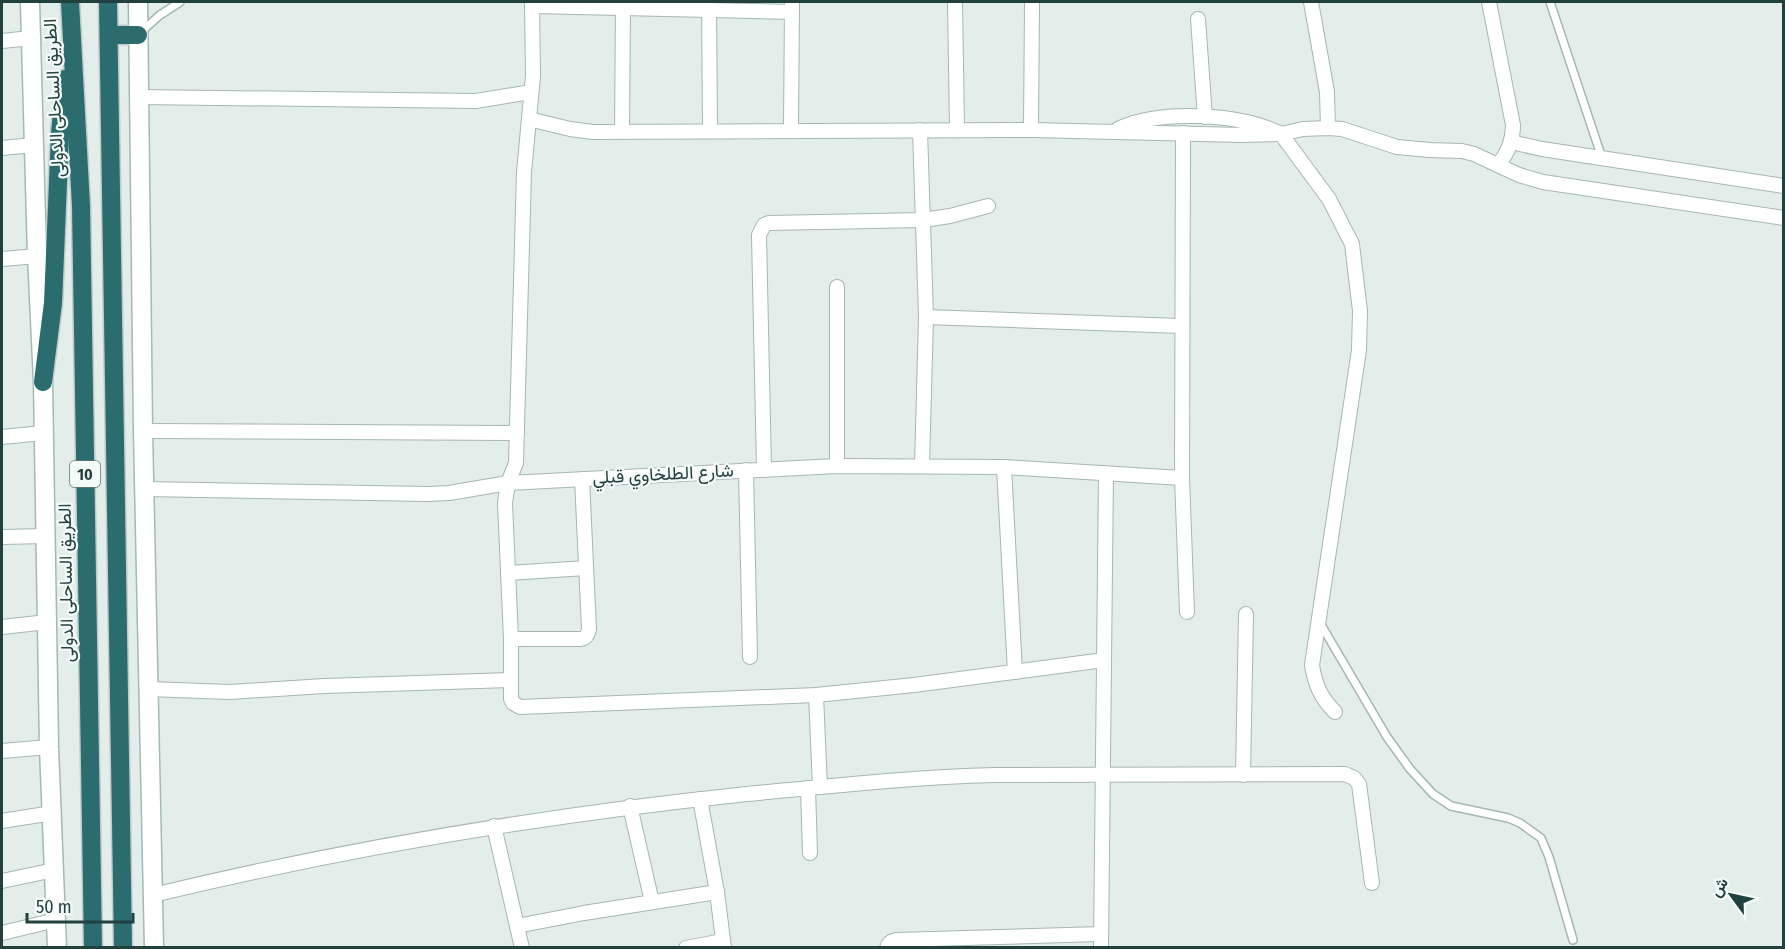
<svg xmlns="http://www.w3.org/2000/svg" width="1785" height="949" font-family="'Fira Sans Condensed',Vazirmatn,sans-serif">
<rect width="100%" height="100%" fill="#e3eeeb"/>
<g fill="none" stroke-linecap="round" stroke-linejoin="round">
<defs>
<g id="lane">
<path d="M 1550,2 L 1602,158"/>
<path d="M 142,31 L 160,15 L 180,2"/>
<path d="M 1320,623 L 1387,737 L 1410,769 L 1433,794 L 1451,806 L 1508,818 L 1520,823 L 1541,838 L 1549,857 L 1573,940"/>
</g>
<g id="street">
<path d="M 532,2 L 533,76 L 524,172 L 516,463 L 508,483 L 505,503 L 511,639 L 511,699 L 513,703 L 520,707 L 816,695 L 914,685 L 1104,660"/>
<path d="M 955,2 L 957,129"/>
<path d="M 1311,2 L 1327,92 L 1328,128"/>
<path d="M 1489,2 L 1513,125 C 1513,141 1508,153 1498,165"/>
<path d="M 709,4 L 710,130"/>
<path d="M 532,6 L 792,12"/>
<path d="M 1198,19 L 1205,117"/>
<path d="M 2,41 L 31,38"/>
<path d="M 139,97 L 476,101 L 531,92"/>
<path d="M 529,119 L 570,129 L 593,132 L 1031,130 L 1243,135 L 1281,134 L 1303,129 L 1328,128 L 1342,129 L 1397,147 L 1430,150 L 1462,151 L 1474,154 L 1519,175 L 1543,182 L 1784,218"/>
<path d="M 1118,129 C 1159,109 1242,113 1281,134 L 1329,199 L 1352,244 L 1360,311 L 1359,350 L 1312,665 C 1315,685 1321,698 1335,712"/>
<path d="M 791,130 L 792,2"/>
<path d="M 920,130 L 926,317 L 922,466"/>
<path d="M 1031,130 L 1032,2"/>
<path d="M 622,131 L 623,2"/>
<path d="M 1183,133 L 1182,478 L 1187,612"/>
<path d="M 1511,142 L 1542,149 L 1784,186"/>
<path d="M 2,148 L 34,145"/>
<path d="M 2,259 L 37,256"/>
<path d="M 837,287 L 837,466"/>
<path d="M 926,317 L 1181,326"/>
<path d="M 143,431 L 517,433"/>
<path d="M 2,437 L 43,433"/>
<path d="M 1004,467 L 1015,672"/>
<path d="M 764,469 L 759,235 L 764,225 L 769,223 L 923,220 L 950,216 L 988,206"/>
<path d="M 746,470 L 750,657"/>
<path d="M 144,489 L 428,494 L 449,493 L 508,483 L 837,466 L 1004,467 L 1182,478"/>
<path d="M 2,537 L 45,536"/>
<path d="M 508,573 L 586,568"/>
<path d="M 2,627 L 47,622"/>
<path d="M 511,639 L 581,639 C 586,638 588,635 589,629 L 582,479"/>
<path d="M 148,689 L 230,692 L 324,686 L 511,680"/>
<path d="M 816,695 L 820,787"/>
<path d="M 2,751 L 49,747"/>
<path d="M 1243,775 L 1246,614"/>
<path d="M 808,788 L 810,853"/>
<path d="M 700,799 L 717,892 L 724,948"/>
<path d="M 630,806 L 652,902"/>
<path d="M 2,821 L 52,813"/>
<path d="M 494,826 L 522,948"/>
<path d="M 2,881 L 54,870"/>
<path d="M 153,895 C 348,848 547,815 747,794 C 830,786 912,777 996,775 L 1345,774 L 1354,778 L 1359,784 L 1372,883"/>
<path d="M 517,926 L 584,913 L 717,892"/>
<path d="M 2,933 L 56,920"/>
<path d="M 686,948 L 723,941"/>
<path d="M 887,948 C 888,943 891,941 896,940 L 1101,934"/>
<path d="M 1101,948 L 1106,473"/>
</g>
<g id="secondary">
<path d="M 30,2 L 37,256 L 43,382 L 49,747 L 57,948"/>
<path d="M 138,2 L 143,431 L 154,948"/>
</g>
<g id="highway">
<path d="M 70,2 L 81,206 L 93,948"/>
<path d="M 108,2 L 123,948"/>
<path d="M 109,35 L 138,35"/>
<path d="M 43,382 L 53,303 L 60,134 L 65,79"/>
</g>
</defs>
<use href="#lane" stroke="#a5b7b4" stroke-width="10"/>
<use href="#street" stroke="#a5b7b4" stroke-width="16"/>
<use href="#secondary" stroke="#a1bab7" stroke-width="21"/>
<use href="#highway" stroke="#c1cac9" stroke-width="21"/>
<use href="#lane" stroke="#fff" stroke-width="7"/>
<use href="#street" stroke="#fff" stroke-width="14"/>
<use href="#secondary" stroke="#fff" stroke-width="18"/>
<use href="#highway" stroke="#2b6d6f" stroke-width="18"/>
</g>
<g text-anchor="middle" dominant-baseline="central" stroke-width="4.5" stroke-linejoin="round" paint-order="stroke">
<rect fill="#f4faf8" stroke="#607876" stroke-width="1.5" x="70" y="461" width="30" height="26" rx="4.5"/>
<g font-size="16" font-weight="bold" fill="#21413f">
<text x="85" y="474">10</text>
</g>
<g font-size="18" fill="#21413f" stroke="#f4faf8">
<text transform="translate(54 98) rotate(-93)">الطريق الساحلى الدولى</text>
<text transform="translate(663 474) rotate(-3)">شارع الطلخاوي قبلي</text>
<text transform="translate(66 583) rotate(-91)">الطريق الساحلى الدولى</text>
</g>
</g>
<rect width="1785" height="949" fill="none" stroke="#21413f" stroke-width="6"/>
<g transform="translate(1731 895) rotate(303)" stroke="#f4faf8" stroke-width="4.5" paint-order="stroke">
<path d="M0-4.5L10 22L0 15L-10 22Z" fill="#21413f"/>
<text y="-9" font-size="16" font-weight="bold" text-anchor="middle" fill="#21413f">ش</text>
</g>
<path d="M27 913v9h106v-9" fill="none" stroke="#21413f" stroke-width="3"/>
<text x="36" y="913" font-size="18" fill="#21413f" stroke="#f4faf8" stroke-width="4.5" paint-order="stroke">50 m</text>
</svg>
